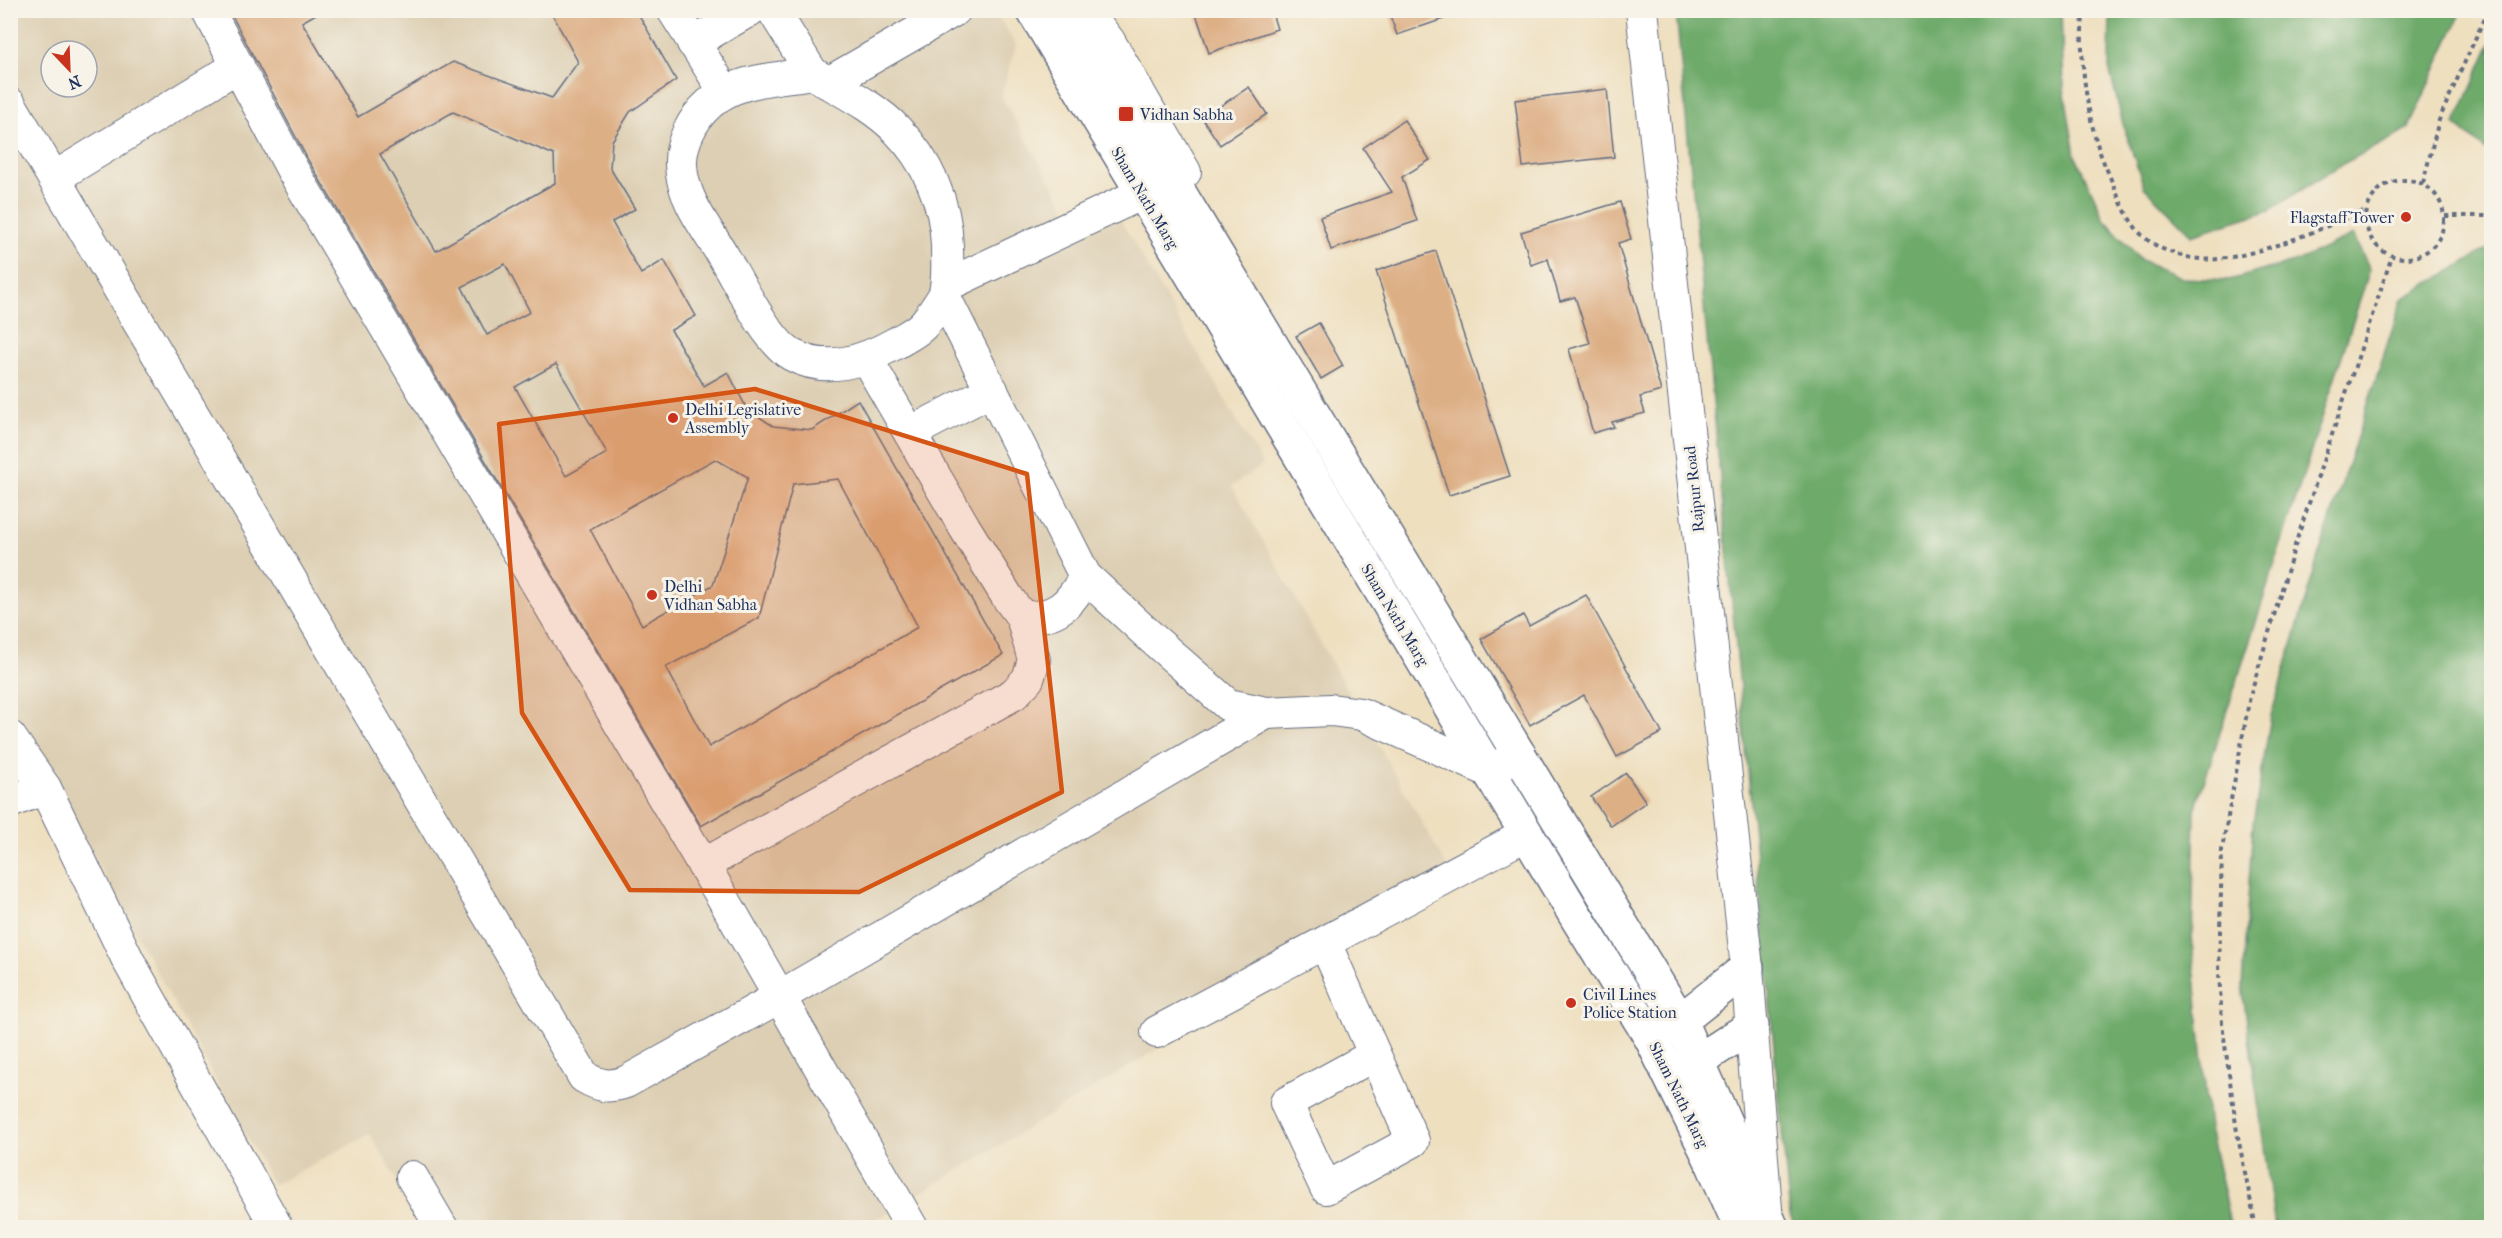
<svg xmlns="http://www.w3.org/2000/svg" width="2502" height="1238" font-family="'IM FELL French Canon',serif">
<rect width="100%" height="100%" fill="#f7f3e8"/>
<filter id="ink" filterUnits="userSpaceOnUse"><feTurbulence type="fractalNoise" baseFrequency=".0167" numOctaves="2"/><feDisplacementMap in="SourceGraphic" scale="12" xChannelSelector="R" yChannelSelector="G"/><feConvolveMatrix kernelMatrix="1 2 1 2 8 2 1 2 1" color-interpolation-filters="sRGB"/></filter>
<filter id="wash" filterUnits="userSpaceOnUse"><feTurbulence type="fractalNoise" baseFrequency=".008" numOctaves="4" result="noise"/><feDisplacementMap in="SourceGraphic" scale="24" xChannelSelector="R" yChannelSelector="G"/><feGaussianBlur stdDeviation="1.35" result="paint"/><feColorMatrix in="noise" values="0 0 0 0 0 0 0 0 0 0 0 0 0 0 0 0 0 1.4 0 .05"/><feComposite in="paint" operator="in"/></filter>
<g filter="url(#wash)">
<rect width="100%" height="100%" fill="#eedfbf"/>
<path fill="#ddcfb4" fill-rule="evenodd" d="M 10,11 L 995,11 L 1016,45 L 1001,96 L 1078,229 L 1116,212 L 1263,465 L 1232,486 L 1450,872 L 864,1227 L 424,1227 L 370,1134 L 273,1185 L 11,705 ZM 51,51 L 87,51 L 87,87 L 51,87 Z"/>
<g fill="#6eaa6b" stroke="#446c64" stroke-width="1.5">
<path d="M 1676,11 L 2061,11 L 2064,88 L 2075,155 L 2105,220 L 2141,260 L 2182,278 L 2229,280 L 2297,261 L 2353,235 L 2370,269 L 2195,810 L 2192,942 L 2209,1129 L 2231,1227 L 1796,1228 L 1790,1216 Z"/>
<path d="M 2110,11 L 2110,10 L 2462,11 L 2408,130 L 2339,166 L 2270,210 L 2192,235 L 2144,187 L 2123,124 L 2109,68 Z"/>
<path d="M 2491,43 L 2492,154 L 2491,154 L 2455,124 Z"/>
<path d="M 2491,247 L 2491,1227 L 2275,1227 L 2242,986 L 2253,824 L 2271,716 L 2318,557 L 2402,299 Z"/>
</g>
<g id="blocks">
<g fill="#ddaf85" fill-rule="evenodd">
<path d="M 229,10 L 323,10 L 302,22 L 358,117 L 453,62 L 552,98 L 578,62 L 550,10 L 636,10 L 676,80 L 630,112 L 612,141 L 610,168 L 635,209 L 612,222 L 641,274 L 664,260 L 696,316 L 671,330 L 704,386 L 728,372 L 747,409 L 773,426 L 812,430 L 858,400 L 1003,655 L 701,826 L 308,160 ZM 453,112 L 554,155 L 555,183 L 436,251 L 380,154 ZM 505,264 L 530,312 L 487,335 L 462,287 ZM 556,364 L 607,453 L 566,476 L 515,387 ZM 715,459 L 748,477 L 713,585 L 642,625 L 590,529 ZM 838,479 L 918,627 L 709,747 L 666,667 L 759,618 L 793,484 Z"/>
<path d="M 1206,10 L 1271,10 L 1277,29 L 1209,53 L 1196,14 Z"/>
<path d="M 1388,10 L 1460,10 L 1461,13 L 1397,35 Z"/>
<path d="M 1249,87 L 1267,114 L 1220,145 L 1202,118 Z"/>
<path d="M 1607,89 L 1614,157 L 1523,167 L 1515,100 Z"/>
<path d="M 1404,120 L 1430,160 L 1402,177 L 1417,221 L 1331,250 L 1320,217 L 1392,192 L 1363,148 Z"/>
<path d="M 1620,202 L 1631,239 L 1618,243 L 1661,391 L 1640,397 L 1645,413 L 1612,422 L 1614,427 L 1593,433 L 1569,349 L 1590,343 L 1575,297 L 1560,301 L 1548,259 L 1531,265 L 1521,232 Z"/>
<path d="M 1436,251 L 1510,476 L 1449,495 L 1376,271 Z"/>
<path d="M 1319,323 L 1343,366 L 1321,379 L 1296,336 Z"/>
<path d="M 1586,595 L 1662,733 L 1617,757 L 1584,695 L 1530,725 L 1481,639 L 1523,615 L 1529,626 Z"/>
<path d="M 1626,773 L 1646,802 L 1611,826 L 1591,797 Z"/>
</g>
</g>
</g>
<g filter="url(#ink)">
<use href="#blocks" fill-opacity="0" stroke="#656d80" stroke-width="1.5"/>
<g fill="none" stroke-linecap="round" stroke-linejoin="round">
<defs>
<g id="minor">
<path d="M 208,10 L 292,169 L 723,898 L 912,1228"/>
<path d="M 673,10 L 725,92"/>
<path d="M 773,10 L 812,73"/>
<path d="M 1075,10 L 1099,28 L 1109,41 L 1185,172"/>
<path d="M 1642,10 L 1747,968 L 1766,1209"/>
<path d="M 693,43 L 750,10"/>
<path d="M 828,83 L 955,10"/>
<path d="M 10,104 L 584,1077 C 599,1086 609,1088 626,1082 L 779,997 L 1266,713"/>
<path d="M 54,178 L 238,66"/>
<path d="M 947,285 L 1143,193 L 1166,179"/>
<path d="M 944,296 C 937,306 931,317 922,326 C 915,333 904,338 896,343 C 864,361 827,374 792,355 C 768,342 739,283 725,259 C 708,230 682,199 681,165 C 680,143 693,118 709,104 C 735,79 778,79 812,73 C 840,90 874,106 897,130 C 927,160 946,203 947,246 C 947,263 949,280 944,296 L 1085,576 L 1153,639 L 1228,705 L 1266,713 L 1331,710 L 1361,714 L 1489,771 L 1520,755"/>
<path d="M 910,433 L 992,390"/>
<path d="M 1022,617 C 1055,619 1071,605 1085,576"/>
<path d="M 10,737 L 45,788"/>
<path d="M 10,802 L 45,788 L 128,960 L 277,1228"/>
<path d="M 703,865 L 1014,694 L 1028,679 L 1034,660 L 1022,617 L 1008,598 L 965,528 L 866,358"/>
<path d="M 1325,943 L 1413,1141 L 1326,1188 L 1286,1103 L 1374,1055"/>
<path d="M 1157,1032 L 1527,834"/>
<path d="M 412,1177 L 442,1228"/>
</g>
<g id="major">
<path d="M 1033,10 L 1577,918 L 1651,1038 L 1710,1158 L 1741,1228"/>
<path d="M 1069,10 L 1680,1021 L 1772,1228"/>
<path d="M 1660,1033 L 1680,1021 L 1747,968"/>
<path d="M 1681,1072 L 1752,1026"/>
</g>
</defs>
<use href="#minor" stroke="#656d80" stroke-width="34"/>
<use href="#major" stroke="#656d80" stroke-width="36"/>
<g stroke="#656d80" stroke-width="4" stroke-dasharray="4.5 4.5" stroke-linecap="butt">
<path d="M 2084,10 C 2077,50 2088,126 2104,163 C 2114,185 2123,213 2139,232 C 2157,252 2193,262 2219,259 C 2263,254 2324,228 2366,210"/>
<circle cx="2405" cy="219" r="39"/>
<path d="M 2423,183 L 2439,120 L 2488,10"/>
<path d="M 2445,216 L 2492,216"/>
<path d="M 2256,1228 L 2237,1132 L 2222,1023 L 2219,973 L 2222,849 L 2250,696 L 2296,542 L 2392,256"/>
</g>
<use href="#minor" stroke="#fff" stroke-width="32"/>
<use href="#major" stroke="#fff" stroke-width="33"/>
</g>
</g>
<path fill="#d45514" fill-opacity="0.2" stroke="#d45514" stroke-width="4.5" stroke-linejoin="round" d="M 755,389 L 1027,474 L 1062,792 L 859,892 L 630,890 L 522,713 L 499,424 Z"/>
<g fill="#c8321e" stroke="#f7f3e8" stroke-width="2">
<rect x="1118" y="106" width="16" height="16" rx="3"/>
<circle cx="2406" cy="217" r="6"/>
<circle cx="673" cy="418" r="6"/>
<circle cx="652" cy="595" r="6"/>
<circle cx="1571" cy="1003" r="6"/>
</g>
<g text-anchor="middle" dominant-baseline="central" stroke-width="6" stroke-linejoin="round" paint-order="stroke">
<g font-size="16" fill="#1b2f5e" stroke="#f7f3e8" text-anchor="start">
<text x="1140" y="114">Vidhan Sabha</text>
<text x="2394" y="217" text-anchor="end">Flagstaff Tower</text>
<text x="685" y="409">Delhi Legislative<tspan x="685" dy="18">Assembly</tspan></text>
<text x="664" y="586">Delhi<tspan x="664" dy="18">Vidhan Sabha</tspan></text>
<text x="1583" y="994">Civil Lines<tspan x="1583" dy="18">Police Station</tspan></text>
</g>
<g font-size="16" fill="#1b2f5e" stroke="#f7f3e8">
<text transform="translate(1145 198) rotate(59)">Sham Nath Marg</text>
<text transform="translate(1694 489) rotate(-96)">Rajpur Road</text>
<text transform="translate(1395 615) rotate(59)">Sham Nath Marg</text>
<text transform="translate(1679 1095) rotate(64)">Sham Nath Marg</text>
</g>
</g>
<rect width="2502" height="1238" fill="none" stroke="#f7f3e8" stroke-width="36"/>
<g transform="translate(69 69) rotate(157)"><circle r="28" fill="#f7f3e8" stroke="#9fa5b1" stroke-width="1.5"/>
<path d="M0-4.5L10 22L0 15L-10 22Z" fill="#c8321e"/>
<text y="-9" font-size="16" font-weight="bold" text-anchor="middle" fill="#1b2f5e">N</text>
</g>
</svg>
